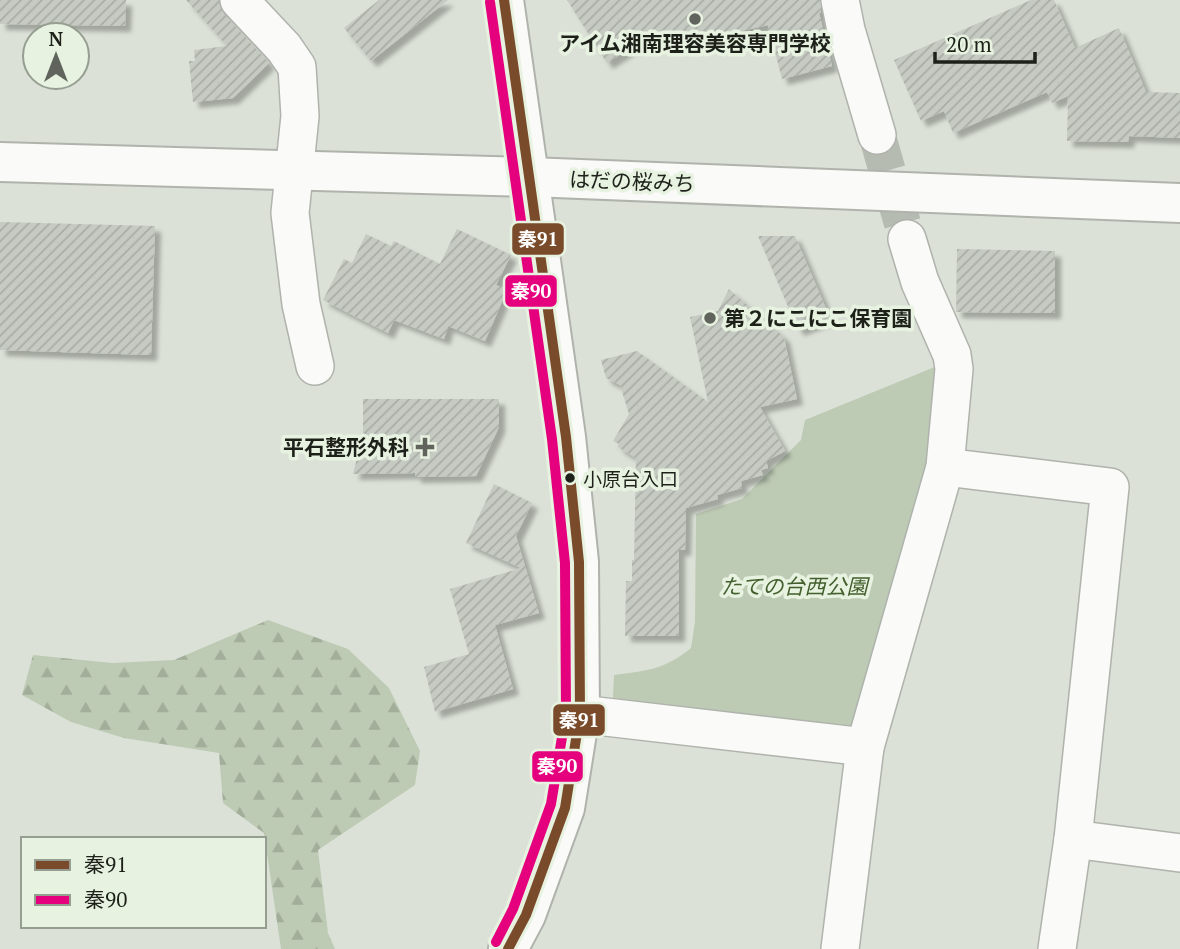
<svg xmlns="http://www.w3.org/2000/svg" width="1180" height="949" font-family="'PT Serif','Noto Sans JP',serif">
<defs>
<pattern id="forest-firs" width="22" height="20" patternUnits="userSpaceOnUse" patternTransform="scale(1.75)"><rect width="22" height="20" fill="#bdcab4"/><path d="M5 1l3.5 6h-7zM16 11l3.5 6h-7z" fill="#a2ad9a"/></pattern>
<pattern id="building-hatch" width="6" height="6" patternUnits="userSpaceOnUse" patternTransform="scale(1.75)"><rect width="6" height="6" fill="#c5cac2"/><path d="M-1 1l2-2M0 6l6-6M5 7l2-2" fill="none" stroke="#a9ada6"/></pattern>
<filter id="shadow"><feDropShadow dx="6" dy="6" stdDeviation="2" flood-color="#0004"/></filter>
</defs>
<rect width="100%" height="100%" fill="#dbe1d7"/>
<path fill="#bdcab4" d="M 942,364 L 933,462 L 858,721 L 847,729 L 613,698 L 614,675 C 646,671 666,669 691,648 L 695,622 L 696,514 L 742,499 L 801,440 L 805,420 Z"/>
<path fill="url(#forest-firs)" d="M 268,620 L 348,649 L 389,688 L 420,751 L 415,785 L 318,850 L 328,933 L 335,949 L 281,949 L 264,833 L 223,803 L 219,753 L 124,738 L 71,722 L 22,695 L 33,655 L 112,663 L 174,660 Z"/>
<g fill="url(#building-hatch)" filter="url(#shadow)">
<path d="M 0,0 L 126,0 L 125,26 L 0,24 Z"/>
<path d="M 186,0 L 219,0 L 224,14 L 269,63 L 233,98 L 193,102 L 189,61 L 195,61 L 194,50 L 227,46 Z"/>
<path d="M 379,0 L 448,0 L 371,61 L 344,28 Z"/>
<path d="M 567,0 L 820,0 L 821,13 L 819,13 L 832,66 L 782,79 L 768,25 L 677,45 L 668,38 L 632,47 L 607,63 Z"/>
<path d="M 1031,0 L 1054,0 L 1075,48 L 1119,28 L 1146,92 L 1180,93 L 1180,138 L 1129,136 L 1128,142 L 1067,141 L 1068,96 L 1052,103 L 1047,92 L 953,133 L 944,111 L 921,121 L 894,60 Z"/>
<path d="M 0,222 L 155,226 L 151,355 L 0,350 Z"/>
<path d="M 457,229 L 511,255 L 496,285 L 507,290 L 485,341 L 448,326 L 444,339 L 394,320 L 388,333 L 323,300 L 344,259 L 352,263 L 366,234 L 391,246 L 394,241 L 440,264 Z"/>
<path d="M 758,236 L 795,236 L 830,318 L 798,330 Z"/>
<path d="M 957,249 L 1055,251 L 1055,313 L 956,312 Z"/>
<path d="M 729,289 L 784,337 L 797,399 L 760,407 L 785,451 L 766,461 L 768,468 L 761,470 L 763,475 L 741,481 L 742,488 L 717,495 L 718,499 L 686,508 L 685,550 L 679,550 L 679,636 L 625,636 L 626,581 L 632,581 L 632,560 L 634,560 L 636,458 L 618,447 L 619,444 L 613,441 L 629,414 L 620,385 L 606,378 L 601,360 L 637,351 L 708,402 L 690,317 L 718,311 Z"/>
<path d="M 363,399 L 499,399 L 499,427 L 476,476 L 415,477 L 415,473 L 353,474 L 363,435 Z"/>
<path d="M 494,484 L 532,503 L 516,536 L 539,613 L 495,625 L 513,689 L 435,712 L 424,667 L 469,654 L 450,589 L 521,568 L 466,543 Z"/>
</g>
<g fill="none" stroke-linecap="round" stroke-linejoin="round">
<path stroke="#b5bbb1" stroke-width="37" stroke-dasharray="37 18" stroke-linecap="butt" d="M 877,135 L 907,239"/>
<defs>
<g id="minor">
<path d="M 239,0 L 284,48 L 297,67 L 300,116 L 290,213 L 301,304 L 315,366"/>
<path d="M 840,0 L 846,30 L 877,135"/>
<path d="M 945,467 L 1110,487 L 1073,839 L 1057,949"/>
<path d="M 580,714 L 865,747"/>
<path d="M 1073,839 L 1180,853"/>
<path d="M 840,949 L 865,747 L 945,467 L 954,369 L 952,355 L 920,282 L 907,239"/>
</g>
<path id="tertiary" d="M 504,0 L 566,437 L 579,562 L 580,714 L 565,808 L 526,915 L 508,949"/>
<path id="primary" d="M 0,162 L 530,177 L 1180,203"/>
</defs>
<use href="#minor" stroke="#afb3ac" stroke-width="40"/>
<use href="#tertiary" stroke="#afb3ac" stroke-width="42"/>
<use href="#primary" stroke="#afb3ac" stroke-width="42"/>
<use href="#minor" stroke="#fafaf9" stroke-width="37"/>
<use href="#tertiary" stroke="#fafaf9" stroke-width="38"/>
<use href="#primary" stroke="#fafaf9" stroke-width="38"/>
<defs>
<path id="bus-1" d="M 504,0 L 566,437 L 579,562 L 580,714 L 565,808 L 526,915 L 508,949"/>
<path id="bus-2" d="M 490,2 L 552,439 L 565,563 L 566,713 L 551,804 L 513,909 L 496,942"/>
</defs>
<use href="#bus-1" stroke="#e7f2e0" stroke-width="16"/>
<use href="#bus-2" stroke="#e7f2e0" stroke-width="16"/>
<use href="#bus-1" stroke="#7a4b2a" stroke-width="10"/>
<use href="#bus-2" stroke="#e5007d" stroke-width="10"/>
</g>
<g fill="#60645c" stroke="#e7f2e0" stroke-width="2.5">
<circle cx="695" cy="19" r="7"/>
<circle cx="710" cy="318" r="7"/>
<path d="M421.5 436.5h7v7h7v7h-7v7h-7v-7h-7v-7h7z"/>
</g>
<circle fill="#1d211a" stroke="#e7f2e0" stroke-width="2.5" cx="570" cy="478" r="6"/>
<g text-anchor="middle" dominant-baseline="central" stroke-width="7" stroke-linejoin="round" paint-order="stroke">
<g font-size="19" fill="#1d211a" stroke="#e7f2e0" text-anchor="start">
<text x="583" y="478">小原台入口</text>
</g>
<g font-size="21" font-weight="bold" fill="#1d211a" stroke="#e7f2e0">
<text x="695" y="43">アイム湘南理容美容専門学校</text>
<text x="724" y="318" text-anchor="start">第２にこにこ保育園</text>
<text x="409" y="447" text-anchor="end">平石整形外科</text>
</g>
<g font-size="21" fill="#1d211a" stroke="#e7f2e0">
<text transform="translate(632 181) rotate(2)">はだの桜みち</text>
</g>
<g font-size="21" font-style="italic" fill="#435f2d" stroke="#e7f2e0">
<text x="794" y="586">たての台西公園</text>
</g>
</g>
<g stroke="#e7f2e0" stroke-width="2.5">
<rect x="511" y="222" width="54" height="34" rx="7" fill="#7a4b2a"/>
<rect x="504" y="274" width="54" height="34" rx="7" fill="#e5007d"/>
<rect x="552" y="703" width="54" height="34" rx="7" fill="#7a4b2a"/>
<rect x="531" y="750" width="53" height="33" rx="7" fill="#e5007d"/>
</g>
<g font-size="19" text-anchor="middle" font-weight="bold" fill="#fff">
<text x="538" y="246">秦91</text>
<text x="531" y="298">秦90</text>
<text x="579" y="727">秦91</text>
<text x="557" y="773">秦90</text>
</g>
<rect x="21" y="837" width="245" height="91" fill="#e7f2e0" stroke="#969e91" stroke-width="2"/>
<rect x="35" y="860" width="35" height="10" fill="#7a4b2a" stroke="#969e91" stroke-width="2"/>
<text x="84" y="872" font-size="21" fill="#1d211a">秦91</text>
<rect x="35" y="895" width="35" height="10" fill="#e5007d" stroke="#969e91" stroke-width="2"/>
<text x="84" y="907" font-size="21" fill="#1d211a">秦90</text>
<g transform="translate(56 56)"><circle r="33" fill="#e7f2e0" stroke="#969e91" stroke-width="2"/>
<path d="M0-5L12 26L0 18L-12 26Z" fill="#60645c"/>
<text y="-10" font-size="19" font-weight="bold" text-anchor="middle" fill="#1d211a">N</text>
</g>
<path d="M935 52v10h100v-10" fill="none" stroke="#1d211a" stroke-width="3.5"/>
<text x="946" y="52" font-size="21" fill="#1d211a" stroke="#e7f2e0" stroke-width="5" paint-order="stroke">20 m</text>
</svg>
